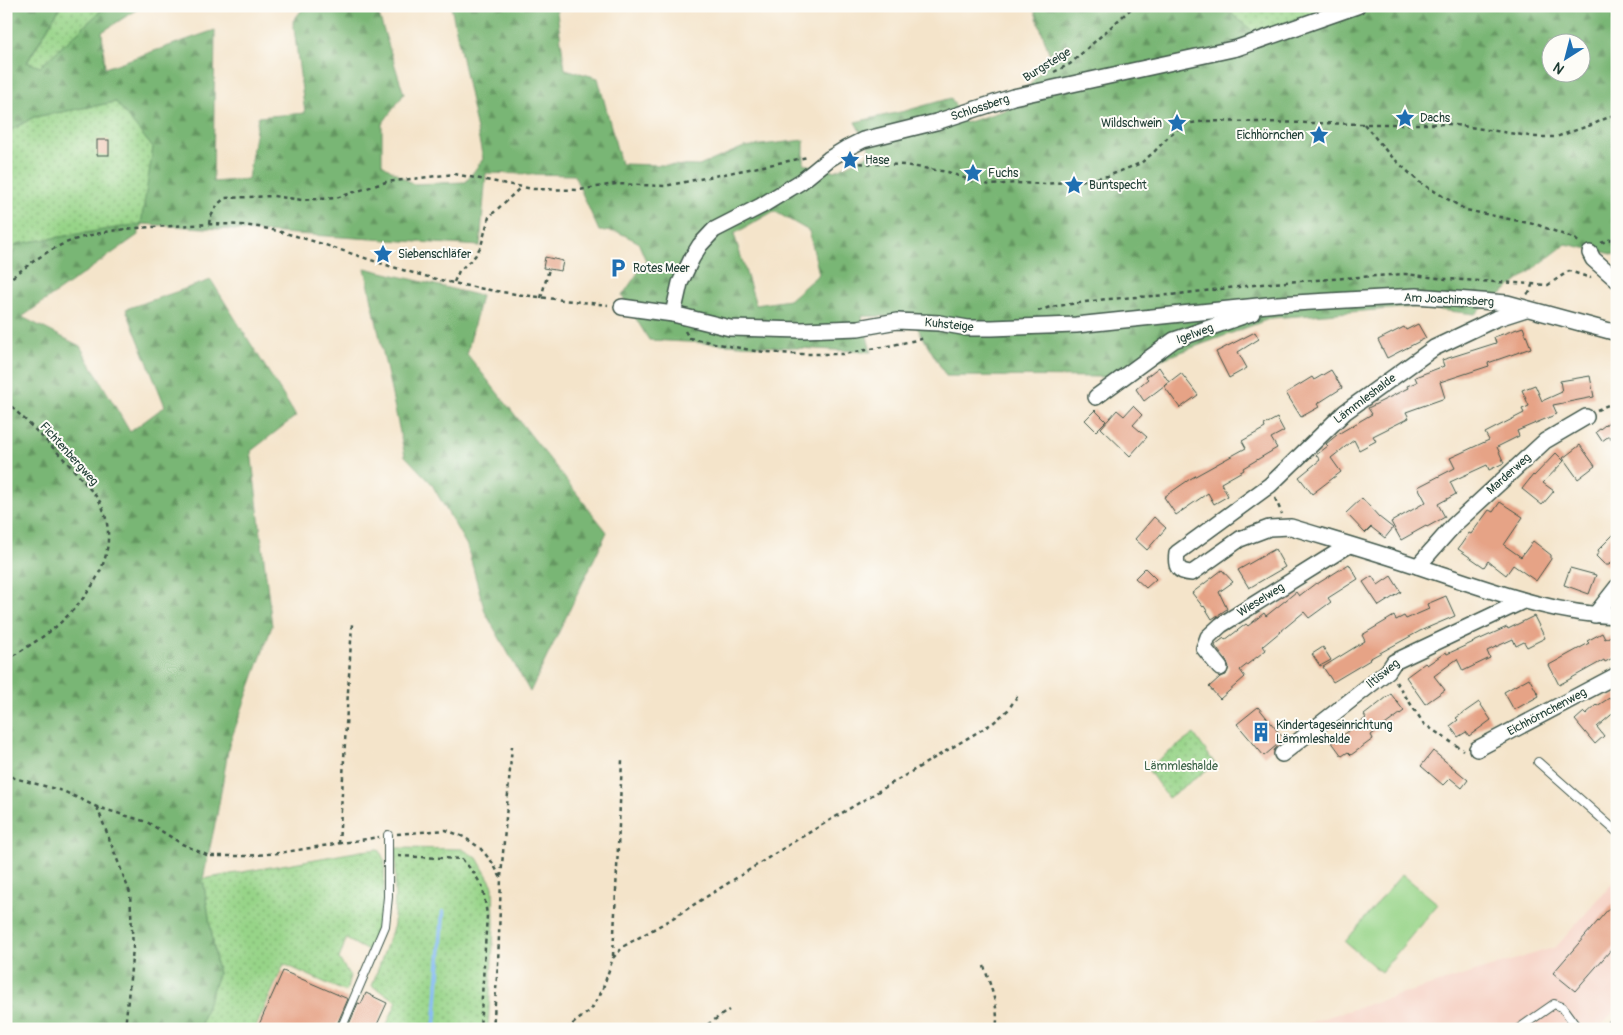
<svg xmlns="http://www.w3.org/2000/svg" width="1623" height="1035" font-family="Pangolin,sans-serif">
<defs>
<pattern id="green-dots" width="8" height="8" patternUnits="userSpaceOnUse" patternTransform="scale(1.25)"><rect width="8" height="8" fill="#97d488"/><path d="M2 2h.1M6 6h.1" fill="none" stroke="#7bad70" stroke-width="1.8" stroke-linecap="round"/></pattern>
<pattern id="forest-firs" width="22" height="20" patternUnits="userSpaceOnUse" patternTransform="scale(1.25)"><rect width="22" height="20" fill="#79b674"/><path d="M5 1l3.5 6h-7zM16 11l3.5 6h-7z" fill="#639560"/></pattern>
</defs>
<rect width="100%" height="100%" fill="#fdfcf7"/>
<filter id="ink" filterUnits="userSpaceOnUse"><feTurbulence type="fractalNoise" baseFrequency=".02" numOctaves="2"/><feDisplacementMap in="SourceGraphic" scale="10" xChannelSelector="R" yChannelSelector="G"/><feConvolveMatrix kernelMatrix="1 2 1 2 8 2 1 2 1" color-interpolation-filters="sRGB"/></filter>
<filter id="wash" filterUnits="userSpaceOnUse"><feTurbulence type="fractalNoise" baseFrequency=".0096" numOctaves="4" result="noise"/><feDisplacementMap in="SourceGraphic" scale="20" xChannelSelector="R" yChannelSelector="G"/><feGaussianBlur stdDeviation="1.12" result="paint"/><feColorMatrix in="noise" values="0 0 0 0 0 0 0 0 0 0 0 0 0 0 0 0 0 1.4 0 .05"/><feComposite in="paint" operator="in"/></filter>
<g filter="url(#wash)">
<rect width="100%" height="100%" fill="#f4e4ca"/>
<path fill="#f6d2c5" d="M 1617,878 L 1617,1007 L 1599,1029 L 1288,1029 L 1556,947 Z"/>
<g fill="url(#green-dots)" stroke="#5b885e">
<path d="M 61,6 L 106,6 L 40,67 L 27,63 Z"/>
<path d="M 1222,6 L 1334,6 L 1255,34 Z"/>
<path d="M 116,102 L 153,148 L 142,224 L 17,244 L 6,284 L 6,133 L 34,117 Z"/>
<path d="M 1194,734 L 1215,764 L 1168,798 L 1147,768 Z"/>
<path d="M 396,848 L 462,849 L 477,858 L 493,886 L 494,925 L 488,1029 L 385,1029 L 397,1001 L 372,986 L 394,925 Z"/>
<path d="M 379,849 L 385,862 L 383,910 L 370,952 L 346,939 L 339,959 L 350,976 L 346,992 L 284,964 L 255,1029 L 199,1029 L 218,974 L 203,879 L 361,851 Z"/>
</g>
<g fill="url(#forest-firs)" stroke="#4c7a54" fill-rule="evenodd">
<path d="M 6,6 L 61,6 L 27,62 L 40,67 L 106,6 L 142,6 L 102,32 L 105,68 L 215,30 L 213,182 L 248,179 L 258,117 L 305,113 L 293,21 L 305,6 L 376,6 L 404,94 L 382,124 L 382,164 L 413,184 L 466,182 L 483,159 L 451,6 L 556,6 L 565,69 L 598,78 L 621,164 L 699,166 L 744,147 L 804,140 L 804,164 L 835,171 L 872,153 L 855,122 L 905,111 L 951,98 L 965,123 L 1012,108 L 1051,58 L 1033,6 L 1222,6 L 1255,33 L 1334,6 L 1617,6 L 1617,255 L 1566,244 L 1475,314 L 1415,307 L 1272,318 L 1114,377 L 946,376 L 911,317 L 862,316 L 871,352 L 649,340 L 622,296 L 646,261 L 638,242 L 618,232 L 599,231 L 574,175 L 486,173 L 480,246 L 142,224 L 138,235 L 22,317 L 80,346 L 130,432 L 165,406 L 126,309 L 211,280 L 296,416 L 251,451 L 272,626 L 229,745 L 217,815 L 203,879 L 218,974 L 199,1029 L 6,1029 L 6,284 L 16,244 L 141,224 L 153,148 L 116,102 L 34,117 L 6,133 ZM 1550,42 L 1580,42 L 1580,72 L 1550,72 ZM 774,211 L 809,231 L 819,274 L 789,300 L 756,305 L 734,234 Z"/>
<path d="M 365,268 L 481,296 L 467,354 L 607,532 L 530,692 L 485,612 L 467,546 L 431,483 L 405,456 Z"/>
</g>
<path fill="#97d488" stroke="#5b885e" d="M 1402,874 L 1438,904 L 1381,972 L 1345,942 Z"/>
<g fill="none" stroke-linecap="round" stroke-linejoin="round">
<path stroke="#86bbf5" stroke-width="4.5" d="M 429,1029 L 435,1024 L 443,912"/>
</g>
<g id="blocks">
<g fill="#e6a386">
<rect x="97" y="140" width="12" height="15"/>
<path d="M 545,257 L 563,261 L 561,271 L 543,268 Z"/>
<path d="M 1418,324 L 1426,338 L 1387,358 L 1378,340 L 1404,327 L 1406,330 Z"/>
<path d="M 1523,327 L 1531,348 L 1488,363 L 1489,366 L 1440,382 L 1445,398 L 1406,412 L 1409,418 L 1373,436 L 1376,441 L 1359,450 L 1354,440 L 1331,458 L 1341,472 L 1312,494 L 1299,477 L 1320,460 L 1316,455 L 1328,446 L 1326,444 L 1338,434 L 1372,414 L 1368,408 L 1408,388 L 1407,386 L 1417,382 L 1415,377 L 1444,366 L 1442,360 L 1496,343 L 1494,337 Z"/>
<path d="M 1255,332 L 1259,339 L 1238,352 L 1247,368 L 1229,378 L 1216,352 Z"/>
<path d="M 1159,367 L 1169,382 L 1144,401 L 1136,389 L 1148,379 L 1146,377 Z"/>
<path d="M 1331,370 L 1342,388 L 1317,404 L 1319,407 L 1301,417 L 1286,393 L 1312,377 L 1314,380 Z"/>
<path d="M 1181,373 L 1198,395 L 1180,408 L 1164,386 Z"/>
<path d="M 1590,376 L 1594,397 L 1553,405 L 1557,414 L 1517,431 L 1519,436 L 1497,447 L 1504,463 L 1489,470 L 1487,465 L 1450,482 L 1456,494 L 1438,504 L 1445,517 L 1427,527 L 1426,526 L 1401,540 L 1391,522 L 1426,502 L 1418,487 L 1455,468 L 1450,458 L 1489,440 L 1485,433 L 1524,413 L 1522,409 L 1529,406 L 1522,390 L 1535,385 L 1542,401 L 1562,392 L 1560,381 Z"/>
<path d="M 1133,406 L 1142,415 L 1133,425 L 1147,437 L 1130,456 L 1101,428 L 1117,410 L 1124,416 Z"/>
<path d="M 1095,410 L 1106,421 L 1096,431 L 1085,420 Z"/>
<path d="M 1617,416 L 1617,446 L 1609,436 L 1602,441 L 1596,432 Z"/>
<path d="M 1277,418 L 1284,431 L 1271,438 L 1277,448 L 1243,468 L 1244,470 L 1221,483 L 1228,496 L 1214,504 L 1208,493 L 1176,515 L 1164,497 L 1190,479 L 1246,448 L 1242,441 L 1265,428 L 1264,425 Z"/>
<path d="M 1580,445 L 1595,466 L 1578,479 L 1563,458 Z"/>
<path d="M 1556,453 L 1564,461 L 1543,483 L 1554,491 L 1542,505 L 1522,489 L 1533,475 L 1534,476 Z"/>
<path d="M 1362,498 L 1379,517 L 1393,528 L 1385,538 L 1371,527 L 1365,533 L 1346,513 Z"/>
<path d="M 1500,502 L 1523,517 L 1504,545 L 1521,557 L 1533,541 L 1551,555 L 1551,559 L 1536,581 L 1513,565 L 1506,575 L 1488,561 L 1484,567 L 1458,549 L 1469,533 L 1471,534 L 1489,510 L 1493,512 Z"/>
<path d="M 1154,517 L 1166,528 L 1147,550 L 1135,539 Z"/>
<path d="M 1617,531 L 1617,557 L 1609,565 L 1605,565 L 1596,556 L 1599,552 L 1598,550 Z"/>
<path d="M 1275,549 L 1285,567 L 1249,588 L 1238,570 Z"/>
<path d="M 1349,564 L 1358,579 L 1328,598 L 1331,602 L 1309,618 L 1304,612 L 1263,646 L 1266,650 L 1240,670 L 1245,677 L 1220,699 L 1209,687 L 1220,677 L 1226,675 L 1229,667 L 1227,662 L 1215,646 L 1216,644 L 1224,638 L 1225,640 L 1246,624 L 1248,626 L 1264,613 L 1266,616 L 1296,592 L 1299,596 L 1316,583 L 1317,584 Z"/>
<path d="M 1145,568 L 1156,579 L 1146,588 L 1135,578 Z"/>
<path d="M 1570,568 L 1596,575 L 1589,594 L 1564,585 Z"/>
<path d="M 1222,570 L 1233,582 L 1219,592 L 1227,609 L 1212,619 L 1204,606 L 1203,607 L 1192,593 Z"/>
<path d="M 1372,576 L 1378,585 L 1391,576 L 1401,592 L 1379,606 L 1363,582 Z"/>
<path d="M 1446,596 L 1455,616 L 1420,631 L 1369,659 L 1370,660 L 1333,682 L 1323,667 L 1365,641 L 1362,635 L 1394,616 L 1396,620 L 1404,616 L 1406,619 L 1429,609 L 1427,604 Z"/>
<path d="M 1534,616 L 1545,638 L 1527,647 L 1524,642 L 1516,646 L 1513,639 L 1487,651 L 1490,658 L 1463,671 L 1457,659 L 1434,676 L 1445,690 L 1425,704 L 1406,677 L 1425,663 L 1427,665 L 1446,652 L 1447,654 L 1507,627 L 1508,629 Z"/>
<path d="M 1602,633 L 1605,639 L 1617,633 L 1617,656 L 1605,662 L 1604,660 L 1559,685 L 1549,665 L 1589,643 L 1587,641 Z"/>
<path d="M 1323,647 L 1331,660 L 1320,666 L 1312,654 Z"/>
<path d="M 1529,678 L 1539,696 L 1514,710 L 1504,692 Z"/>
<path d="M 1617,693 L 1617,710 L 1597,727 L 1604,736 L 1595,744 L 1575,720 L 1584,712 L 1586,714 L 1596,705 L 1597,706 Z"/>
<path d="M 1391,694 L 1404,711 L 1371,735 L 1373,739 L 1351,755 L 1348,752 L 1342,756 L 1331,741 L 1341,734 L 1342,736 L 1366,718 L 1364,715 Z"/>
<path d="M 1479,702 L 1491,720 L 1469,736 L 1466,732 L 1458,737 L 1450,726 L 1458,720 L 1456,718 Z"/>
<path d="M 1258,707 L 1284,739 L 1264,756 L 1237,724 Z"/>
<path d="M 1433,751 L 1468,780 L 1462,788 L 1450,778 L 1443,785 L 1421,766 Z"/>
<path d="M 1617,899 L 1617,943 L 1575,991 L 1553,973 Z"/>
<path d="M 283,971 L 348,999 L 335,1029 L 257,1029 Z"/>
<path d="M 366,993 L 387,1003 L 375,1029 L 347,1029 L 358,1003 L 361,1004 Z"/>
</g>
</g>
</g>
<g filter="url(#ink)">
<use href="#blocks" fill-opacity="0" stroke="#3f564a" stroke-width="1"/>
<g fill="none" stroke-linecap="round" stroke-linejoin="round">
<defs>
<g id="service">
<path d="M 1538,762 L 1617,832"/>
<path d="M 341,1029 L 385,926 L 388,897 L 388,835"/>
<path d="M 1518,1029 L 1554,1004 L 1562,1007 L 1578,1029"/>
</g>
<g id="minor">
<path d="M 1590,253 L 1593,259 L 1617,280"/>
<path d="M 622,307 L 673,314 L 730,328 L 802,330 L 858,328 L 897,321 L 939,323 L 968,328 L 992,328 L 1076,325 L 1277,304 L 1416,296 L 1507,303 L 1617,333"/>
<path d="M 1526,309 L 1495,319 L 1434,348 L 1345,412 L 1270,485 L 1177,553 C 1175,567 1178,572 1192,573 L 1240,539 L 1269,528 L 1291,527 C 1337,541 1383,554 1429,570 C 1490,590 1552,614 1617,616"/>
<path d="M 673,314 L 680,283 L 692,258 L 700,245 L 714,230 L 761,206 L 802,181 L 829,159 L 847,148 L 863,140 L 936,122 L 1013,97 L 1237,48 L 1357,6"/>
<path d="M 1096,397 L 1174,340 L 1252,313"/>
<path d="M 1418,566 L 1454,525 L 1545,441 L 1586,417"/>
<path d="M 1595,615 L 1617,587"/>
<path d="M 1220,668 L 1204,648 L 1208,637 L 1221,625 L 1349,545"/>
<path d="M 1477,749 L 1617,675"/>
<path d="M 1282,754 L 1388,671 L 1394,662 L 1523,601"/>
<path d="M 1614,1029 L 1617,1025"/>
</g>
</defs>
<use href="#service" stroke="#3f564a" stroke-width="10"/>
<use href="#minor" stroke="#3f564a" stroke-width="18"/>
<g stroke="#3f564a" stroke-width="2.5" stroke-dasharray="4 4" stroke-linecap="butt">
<path d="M 1054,72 L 1070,64 L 1134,6"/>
<path d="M 1364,124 L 1388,153 L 1419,182 L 1466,210 L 1538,225 L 1575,239 L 1581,244"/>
<path d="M 852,163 L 904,165 L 948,172 L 972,181 L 990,185 L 1017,183 L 1045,184 L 1086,180 L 1108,176 L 1141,163 L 1154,152 L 1171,134 L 1185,124 L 1206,121 L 1364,124 L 1449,124 L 1536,137 L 1556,137 L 1594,124 L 1617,113"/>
<path d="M 209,224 L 210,218 L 218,204 L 225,198 L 273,196 L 302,200 L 336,198 L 386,182 L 454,174 L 533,189 L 579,190 L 615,184 L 665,186 L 808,157"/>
<path d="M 1601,243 L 1617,237"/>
<path d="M 6,282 C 28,265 50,247 77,239 C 108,229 142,227 174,226 C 206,224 241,222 273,230 C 323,242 371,262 421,275 C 482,292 546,298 608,305"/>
<path d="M 454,282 L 459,271 L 475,256 L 481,246 L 489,217 L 520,188"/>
<path d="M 1527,294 L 1530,292 L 1532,285"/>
<path d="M 541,298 L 549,269"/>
<path d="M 1038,311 L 1050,307 L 1107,299 L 1170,295 L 1271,283 L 1405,274 L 1446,279 L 1548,285 L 1569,271 L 1591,278"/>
<path d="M 685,331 L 689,338 L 755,351 L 793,354 L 844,354 L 893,345 L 926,338"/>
<path d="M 6,401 C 33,428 61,454 85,483 C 90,490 98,497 101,504 C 122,552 93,592 59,624 C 43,638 23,649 6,661"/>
<path d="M 1597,410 L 1608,405 L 1617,404"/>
<path d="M 1275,498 L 1282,514"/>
<path d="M 1396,682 L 1424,724 L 1463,750"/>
<path d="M 6,771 L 14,778 L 63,791 L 97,807 L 147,822 L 182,844 L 209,856 L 246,856 L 279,853 L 379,837"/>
<path d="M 97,807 L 130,893 L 133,948 L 125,1029"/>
<path d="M 397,834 L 446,830 L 464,837 L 480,848 L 492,862 L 501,878 L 498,964 L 493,1029"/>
<path d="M 339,844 L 352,624"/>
<path d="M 398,856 L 462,859 L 474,873 L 483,888 L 487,915 L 480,1029"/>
<path d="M 501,877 L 512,746"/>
<path d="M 613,956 L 622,760"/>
<path d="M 984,966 C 990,985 1000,1009 996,1029"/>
<path d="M 566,1029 L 591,1010 L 602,991 L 613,958 L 624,946 L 668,921 L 795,841 L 993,723 L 1008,710 L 1018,695"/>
<path d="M 701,1029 L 729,1010"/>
</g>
<use href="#service" stroke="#fff" stroke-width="8"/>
<use href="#minor" stroke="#fff" stroke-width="15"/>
</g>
</g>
<defs>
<symbol id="sight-bare" viewBox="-9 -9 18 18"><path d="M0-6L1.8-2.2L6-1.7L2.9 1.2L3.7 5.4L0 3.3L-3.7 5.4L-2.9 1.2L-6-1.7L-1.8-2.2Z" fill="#1f6fb2" stroke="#fdfcf7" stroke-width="2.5" paint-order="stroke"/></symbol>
<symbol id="parking-bare" viewBox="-9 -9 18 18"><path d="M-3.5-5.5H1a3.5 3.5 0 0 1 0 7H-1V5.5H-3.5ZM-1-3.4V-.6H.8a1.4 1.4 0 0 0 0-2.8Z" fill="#1f6fb2" stroke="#fdfcf7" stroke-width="2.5" paint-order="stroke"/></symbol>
<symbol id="building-bare" viewBox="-9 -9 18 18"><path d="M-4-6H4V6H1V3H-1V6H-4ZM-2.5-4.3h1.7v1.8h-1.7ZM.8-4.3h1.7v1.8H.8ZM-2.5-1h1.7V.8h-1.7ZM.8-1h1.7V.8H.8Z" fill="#1f6fb2" stroke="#fdfcf7" stroke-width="2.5" paint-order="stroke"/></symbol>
</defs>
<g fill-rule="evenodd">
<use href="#sight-bare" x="1391" y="104" width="28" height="28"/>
<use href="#sight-bare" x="1163" y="109" width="28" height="28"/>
<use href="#sight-bare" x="1305" y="121" width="28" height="28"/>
<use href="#sight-bare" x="836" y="146" width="28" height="28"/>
<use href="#sight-bare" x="959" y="159" width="28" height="28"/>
<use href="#sight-bare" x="1060" y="171" width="28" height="28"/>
<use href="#sight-bare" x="369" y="240" width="28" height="28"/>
<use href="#parking-bare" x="604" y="254" width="28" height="28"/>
<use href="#building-bare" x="1247" y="718" width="28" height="28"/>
</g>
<g text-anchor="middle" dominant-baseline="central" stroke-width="4" stroke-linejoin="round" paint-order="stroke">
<g font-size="12" fill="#1f3d34" stroke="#fdfcf7">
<text transform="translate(1047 65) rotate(-32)">Burgsteige</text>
<text transform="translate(980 108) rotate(-18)">Schlossberg</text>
<text transform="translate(1449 300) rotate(3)">Am Joachimsberg</text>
<text transform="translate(949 325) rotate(6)">Kuhsteige</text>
<text transform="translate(1195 334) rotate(-20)">Igelweg</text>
<text transform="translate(1365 399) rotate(-37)">Lämmleshalde</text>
<text transform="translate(69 454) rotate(48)">Fichtenbergweg</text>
<text transform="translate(1509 474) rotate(-42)">Marderweg</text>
<text transform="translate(1261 600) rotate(-32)">Wieselweg</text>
<text transform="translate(1383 674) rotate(-39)">Iltisweg</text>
<text transform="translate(1547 712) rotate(-28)">Eichhörnchenweg</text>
</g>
<g font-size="12" fill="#1f3d34" stroke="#fdfcf7" text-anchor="start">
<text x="1420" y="118">Dachs</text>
<text x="1162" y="123" text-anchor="end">Wildschwein</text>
<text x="1304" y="135" text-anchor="end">Eichhörnchen</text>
<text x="865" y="160">Hase</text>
<text x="988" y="173">Fuchs</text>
<text x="1089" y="185">Buntspecht</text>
<text x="398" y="254">Siebenschläfer</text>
<text x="633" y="268">Rotes Meer</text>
<text x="1276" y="725">Kindertageseinrichtung<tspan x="1276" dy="14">Lämmleshalde</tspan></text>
</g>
<g font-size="12" fill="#3d6349" stroke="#fdfcf7">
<text x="1181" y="766">Lämmleshalde</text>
</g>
</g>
<rect width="1623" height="1035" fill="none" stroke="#fdfcf7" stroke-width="25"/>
<g transform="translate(1566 58) rotate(216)"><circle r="24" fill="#fdfcf7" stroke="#a4b0a9"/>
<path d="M0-4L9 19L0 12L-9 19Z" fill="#1f6fb2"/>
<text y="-8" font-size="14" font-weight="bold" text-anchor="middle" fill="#1f3d34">N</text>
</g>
</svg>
